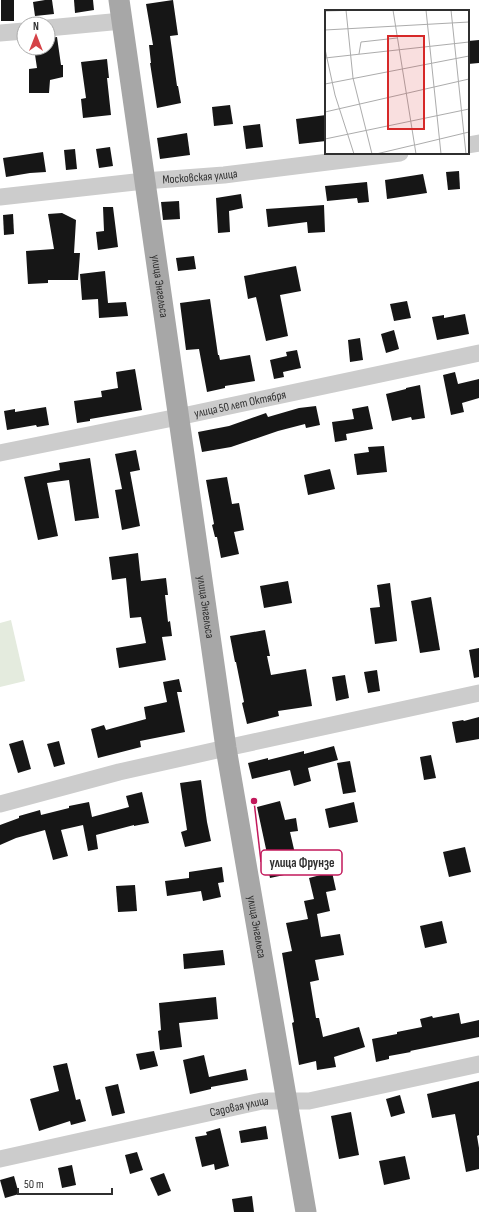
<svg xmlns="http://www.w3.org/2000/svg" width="479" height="1212" font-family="'Sofia Sans Condensed',sans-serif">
<rect width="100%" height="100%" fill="#fff"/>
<path fill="#e4ebde" d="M 11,620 L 25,681 L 0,687 L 0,623 Z"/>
<g fill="#161616">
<rect x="1" y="0" width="13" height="21"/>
<path d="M 45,0 L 52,0 L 54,14 L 35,16 L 33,2 Z"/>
<path d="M 74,0 L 93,0 L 94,10 L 75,13 Z"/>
<path d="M 173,0 L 178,35 L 170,36 L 177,86 L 178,86 L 181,103 L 157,108 L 150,63 L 151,63 L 149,45 L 153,45 L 146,4 Z"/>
<path d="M 57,37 L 61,65 L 63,65 L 63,77 L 50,80 L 49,93 L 29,93 L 29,69 L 37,68 L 34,48 L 48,48 L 48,38 Z"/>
<path d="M 479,40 L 479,63 L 468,64 L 468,41 Z"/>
<path d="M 107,59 L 109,78 L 107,78 L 111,115 L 83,118 L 81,99 L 86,98 L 81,62 Z"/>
<path d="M 230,105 L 233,124 L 214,126 L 212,107 Z"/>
<path d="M 326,115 L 326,141 L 299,144 L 296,119 Z"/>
<path d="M 260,124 L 263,147 L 246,149 L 243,126 Z"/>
<path d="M 187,133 L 190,155 L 160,159 L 157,138 Z"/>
<path d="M 110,147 L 113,166 L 99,168 L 96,149 Z"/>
<path d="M 75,149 L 77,169 L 66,170 L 64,150 Z"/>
<path d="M 43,152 L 46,172 L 30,173 L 6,177 L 3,158 Z"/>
<path d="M 459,171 L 460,189 L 448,190 L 446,172 Z"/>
<path d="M 423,174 L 427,193 L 387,199 L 385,180 Z"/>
<path d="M 367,182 L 369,202 L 358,203 L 357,198 L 327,201 L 325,186 Z"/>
<path d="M 241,194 L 243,208 L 229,211 L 230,232 L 218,233 L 216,198 Z"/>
<path d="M 179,201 L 180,219 L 163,220 L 161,202 Z"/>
<path d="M 324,205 L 325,232 L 308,233 L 307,222 L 268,227 L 266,209 Z"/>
<path d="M 103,207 L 113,207 L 118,247 L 98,250 L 96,232 L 104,231 Z"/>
<path d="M 62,213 L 76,220 L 74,253 L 80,253 L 78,280 L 48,280 L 48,283 L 28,284 L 26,251 L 54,249 L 48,214 Z"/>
<path d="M 13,214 L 14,234 L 4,235 L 3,215 Z"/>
<path d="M 194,256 L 196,269 L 178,271 L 176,258 Z"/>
<path d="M 296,266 L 301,291 L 280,295 L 288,336 L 266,341 L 256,297 L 248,299 L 244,276 Z"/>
<path d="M 105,271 L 108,303 L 126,302 L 128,316 L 99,318 L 98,299 L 82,300 L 80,274 Z"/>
<path d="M 210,299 L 218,355 L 219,355 L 220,360 L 250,355 L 255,381 L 225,386 L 225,388 L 207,392 L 199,349 L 186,350 L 180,303 Z"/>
<path d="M 407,301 L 411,318 L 394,321 L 390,304 Z"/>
<path d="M 465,314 L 469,334 L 437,340 L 432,317 L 444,315 L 444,318 Z"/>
<path d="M 394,330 L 399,349 L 386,353 L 381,334 Z"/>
<path d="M 360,338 L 363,360 L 350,362 L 348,340 Z"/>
<path d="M 297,350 L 301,368 L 283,372 L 284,377 L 274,379 L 270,360 L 287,356 L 286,352 Z"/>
<path d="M 135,369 L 142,410 L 90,419 L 90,421 L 77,423 L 74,401 L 102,397 L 101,391 L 118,388 L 116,372 Z"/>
<path d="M 455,372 L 458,384 L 479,379 L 479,398 L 462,403 L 464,412 L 451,415 L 443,375 Z"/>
<path d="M 420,385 L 425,418 L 412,420 L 411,417 L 392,421 L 386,394 L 406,389 L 406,388 Z"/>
<path d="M 316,406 L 320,425 L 306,428 L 305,424 L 278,431 L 231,447 L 202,452 L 198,432 L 229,426 L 266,413 L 268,417 L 299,408 Z"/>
<path d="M 368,406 L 373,429 L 346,434 L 347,440 L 335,442 L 332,422 L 354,419 L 352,409 Z"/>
<path d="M 46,407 L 49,425 L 37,427 L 36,425 L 7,430 L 4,411 L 15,409 L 15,412 Z"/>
<path d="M 384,446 L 387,472 L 357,475 L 354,454 L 369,452 L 368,447 Z"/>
<path d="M 136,450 L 140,470 L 130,472 L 140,526 L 122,530 L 115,490 L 122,489 L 115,454 Z"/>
<path d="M 90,458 L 99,518 L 75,521 L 69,480 L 47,483 L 58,536 L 38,540 L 24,477 L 60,470 L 59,463 Z"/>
<path d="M 330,469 L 335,489 L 308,495 L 304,475 Z"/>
<path d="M 227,477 L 232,504 L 239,503 L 244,530 L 234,532 L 239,554 L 221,558 L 217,537 L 215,537 L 212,525 L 214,524 L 206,480 Z"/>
<path d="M 138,553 L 141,581 L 166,578 L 168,595 L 165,595 L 168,622 L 170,621 L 172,636 L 162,637 L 166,660 L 119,668 L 116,648 L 146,643 L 141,617 L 130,618 L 126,578 L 112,580 L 109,557 Z"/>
<path d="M 288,581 L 292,603 L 264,608 L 260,586 Z"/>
<path d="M 390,583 L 397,641 L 375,644 L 370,608 L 380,607 L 377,585 Z"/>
<path d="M 431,597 L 440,650 L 420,653 L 411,601 Z"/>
<path d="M 265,630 L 270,656 L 267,656 L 271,675 L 306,669 L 312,706 L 278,711 L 279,716 L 247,724 L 242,703 L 244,702 L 236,662 L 235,662 L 230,636 Z"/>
<path d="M 479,648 L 479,677 L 474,678 L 469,650 Z"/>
<path d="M 377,670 L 380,691 L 368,693 L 364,672 Z"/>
<path d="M 345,675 L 349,698 L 336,701 L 332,677 Z"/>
<path d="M 179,679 L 182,692 L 177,692 L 185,732 L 140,741 L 141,747 L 98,758 L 91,729 L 104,725 L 106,730 L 146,719 L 144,707 L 167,702 L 163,682 Z"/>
<path d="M 479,717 L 479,739 L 456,743 L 452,722 L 463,720 L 464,721 Z"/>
<path d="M 23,740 L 31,769 L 18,773 L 9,744 Z"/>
<path d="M 59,741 L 65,764 L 54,767 L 47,744 Z"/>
<path d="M 334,746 L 338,760 L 308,768 L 311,781 L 294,786 L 290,770 L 252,779 L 248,763 L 268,758 L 268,760 L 304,751 L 304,754 Z"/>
<path d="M 431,755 L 436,778 L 424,780 L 420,757 Z"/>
<path d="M 350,761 L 356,792 L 343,794 L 337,763 Z"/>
<path d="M 201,780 L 207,822 L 211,841 L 185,847 L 181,832 L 187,830 L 180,783 Z"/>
<path d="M 142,792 L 149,823 L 134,826 L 134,825 L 96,835 L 98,849 L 88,851 L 83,825 L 61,830 L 68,856 L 53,860 L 45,830 L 16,838 L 0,845 L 0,825 L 19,818 L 19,816 L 40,810 L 41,815 L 69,808 L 69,806 L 89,802 L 92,817 L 129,807 L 126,796 Z"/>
<path d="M 280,801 L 285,820 L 296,818 L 298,831 L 290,832 L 296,858 L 300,857 L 303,871 L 270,878 L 267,864 L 269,863 L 257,807 Z"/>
<path d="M 354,802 L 358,822 L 329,828 L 325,809 Z"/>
<path d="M 465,847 L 471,872 L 449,877 L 443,852 Z"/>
<path d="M 222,867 L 224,882 L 218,883 L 221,897 L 203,901 L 201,891 L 167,896 L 165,881 L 189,878 L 189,872 Z"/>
<path d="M 332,872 L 336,890 L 326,892 L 330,911 L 317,914 L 321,937 L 340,934 L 344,955 L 315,960 L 319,980 L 310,982 L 316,1018 L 319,1018 L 323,1037 L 359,1027 L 365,1047 L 334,1057 L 336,1067 L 317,1070 L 316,1061 L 299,1065 L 292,1023 L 294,1022 L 282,953 L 292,951 L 286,923 L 308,919 L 304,901 L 314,899 L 309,878 Z"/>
<path d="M 135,885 L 137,911 L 118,912 L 116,886 Z"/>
<path d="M 442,921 L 447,943 L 425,948 L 420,926 Z"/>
<path d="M 223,950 L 225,965 L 184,969 L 183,954 Z"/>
<path d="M 216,997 L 218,1019 L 179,1023 L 182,1047 L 160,1050 L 158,1031 L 161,1030 L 159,1003 Z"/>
<path d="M 459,1013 L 461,1024 L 479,1020 L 479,1037 L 410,1051 L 411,1052 L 389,1056 L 389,1059 L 376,1062 L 372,1039 L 397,1034 L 397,1032 L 422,1027 L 420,1019 L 432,1016 L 433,1018 Z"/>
<path d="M 154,1051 L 158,1066 L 140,1070 L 136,1054 Z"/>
<path d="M 204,1055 L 209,1077 L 246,1069 L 248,1080 L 211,1087 L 211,1089 L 190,1094 L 183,1060 Z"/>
<path d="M 67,1063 L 76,1100 L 80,1099 L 86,1121 L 71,1125 L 70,1121 L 39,1131 L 30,1099 L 59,1091 L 53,1066 Z"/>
<path d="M 479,1081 L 479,1135 L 477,1136 L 479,1148 L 479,1169 L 466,1172 L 455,1114 L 432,1118 L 427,1094 Z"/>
<path d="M 118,1084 L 125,1113 L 112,1116 L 105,1087 Z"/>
<path d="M 400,1095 L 405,1113 L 391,1117 L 386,1099 Z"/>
<path d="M 351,1112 L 359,1155 L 339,1159 L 331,1116 Z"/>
<path d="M 266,1126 L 268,1139 L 241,1143 L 239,1131 Z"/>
<path d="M 220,1128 L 229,1166 L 215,1170 L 214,1164 L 202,1167 L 195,1137 L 207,1135 L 206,1132 Z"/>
<path d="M 137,1152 L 143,1170 L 130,1174 L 125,1155 Z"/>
<path d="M 405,1156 L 410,1179 L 384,1185 L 379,1161 Z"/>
<path d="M 72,1165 L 76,1185 L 62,1188 L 58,1168 Z"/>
<path d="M 164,1173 L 171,1191 L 158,1196 L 150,1178 Z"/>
<path d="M 14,1176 L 19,1194 L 5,1198 L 0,1180 Z"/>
<path d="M 252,1196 L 254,1212 L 234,1212 L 232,1199 Z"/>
</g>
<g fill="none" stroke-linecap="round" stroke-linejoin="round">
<g stroke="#ccc" stroke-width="17">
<path d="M 48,28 L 122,21"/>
<path d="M 0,33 L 24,31"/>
<path d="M 468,145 L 479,143"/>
<path id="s1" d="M 0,197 L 144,181 L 224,175 L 400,153"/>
<path id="s2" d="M 0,453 L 178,417 L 479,353"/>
<path d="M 0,804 L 119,772 L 226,748 L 479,693"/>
<path id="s3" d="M 0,1159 L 262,1101 L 309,1101 L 479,1064"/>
</g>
<path stroke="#a7a7a7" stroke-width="21" id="s4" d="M 119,0 L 226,748 L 306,1212"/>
</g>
<g text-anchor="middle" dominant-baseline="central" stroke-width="4" stroke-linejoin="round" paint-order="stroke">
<g font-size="12" fill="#2f2f2f" stroke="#fff">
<text stroke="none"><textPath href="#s1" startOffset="201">Московская улица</textPath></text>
<text stroke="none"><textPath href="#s4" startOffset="289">улица Энгельса</textPath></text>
<text stroke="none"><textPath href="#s2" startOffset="245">улица 50 лет Октября</textPath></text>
<text stroke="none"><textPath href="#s4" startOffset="613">улица Энгельса</textPath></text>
<text stroke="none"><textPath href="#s4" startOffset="937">улица Энгельса</textPath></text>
<text stroke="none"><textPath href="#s3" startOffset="245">Садовая улица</textPath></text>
</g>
</g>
<g transform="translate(325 10)">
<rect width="144" height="144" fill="#fff"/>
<path fill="none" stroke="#acacac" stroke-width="1" d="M 21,0 L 28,68 L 47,144M 68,0 L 91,144M 101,0 L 116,144M 126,0 L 141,144M 0,1 L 36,0M 0,20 L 144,12M 0,39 L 10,85 L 29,144M 34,44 L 36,32 L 72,28M 0,48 L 144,32M 0,74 L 144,46M 0,102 L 144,69M 0,129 L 144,99M 90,135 L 144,122M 51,144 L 89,135"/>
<path fill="#d62828" fill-opacity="0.15" stroke="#d62828" stroke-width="2" d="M 63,26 L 99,26 L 99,119 L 63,119 Z"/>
<rect width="144" height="144" fill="none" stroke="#2f2f2f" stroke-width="2"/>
</g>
<path fill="none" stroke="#c2185b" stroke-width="1.5" d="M254 801L261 862"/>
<circle fill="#c2185b" stroke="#fff" stroke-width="1.5" cx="254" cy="801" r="4"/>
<rect fill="#fff" stroke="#c2185b" stroke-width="1.5" x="261" y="850" width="81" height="25" rx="4"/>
<g font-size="13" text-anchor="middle" font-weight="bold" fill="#2f2f2f">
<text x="302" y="867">улица Фрунзе</text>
</g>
<g transform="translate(36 36)"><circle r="19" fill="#ffffff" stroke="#acacac"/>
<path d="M0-3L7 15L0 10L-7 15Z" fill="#d54247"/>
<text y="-6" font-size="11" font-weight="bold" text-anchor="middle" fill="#2f2f2f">N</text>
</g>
<path d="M18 1188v6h94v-6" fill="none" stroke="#2f2f2f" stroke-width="2"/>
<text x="24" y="1188" font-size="12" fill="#2f2f2f" stroke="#ffffff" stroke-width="3" paint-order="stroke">50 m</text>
</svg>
